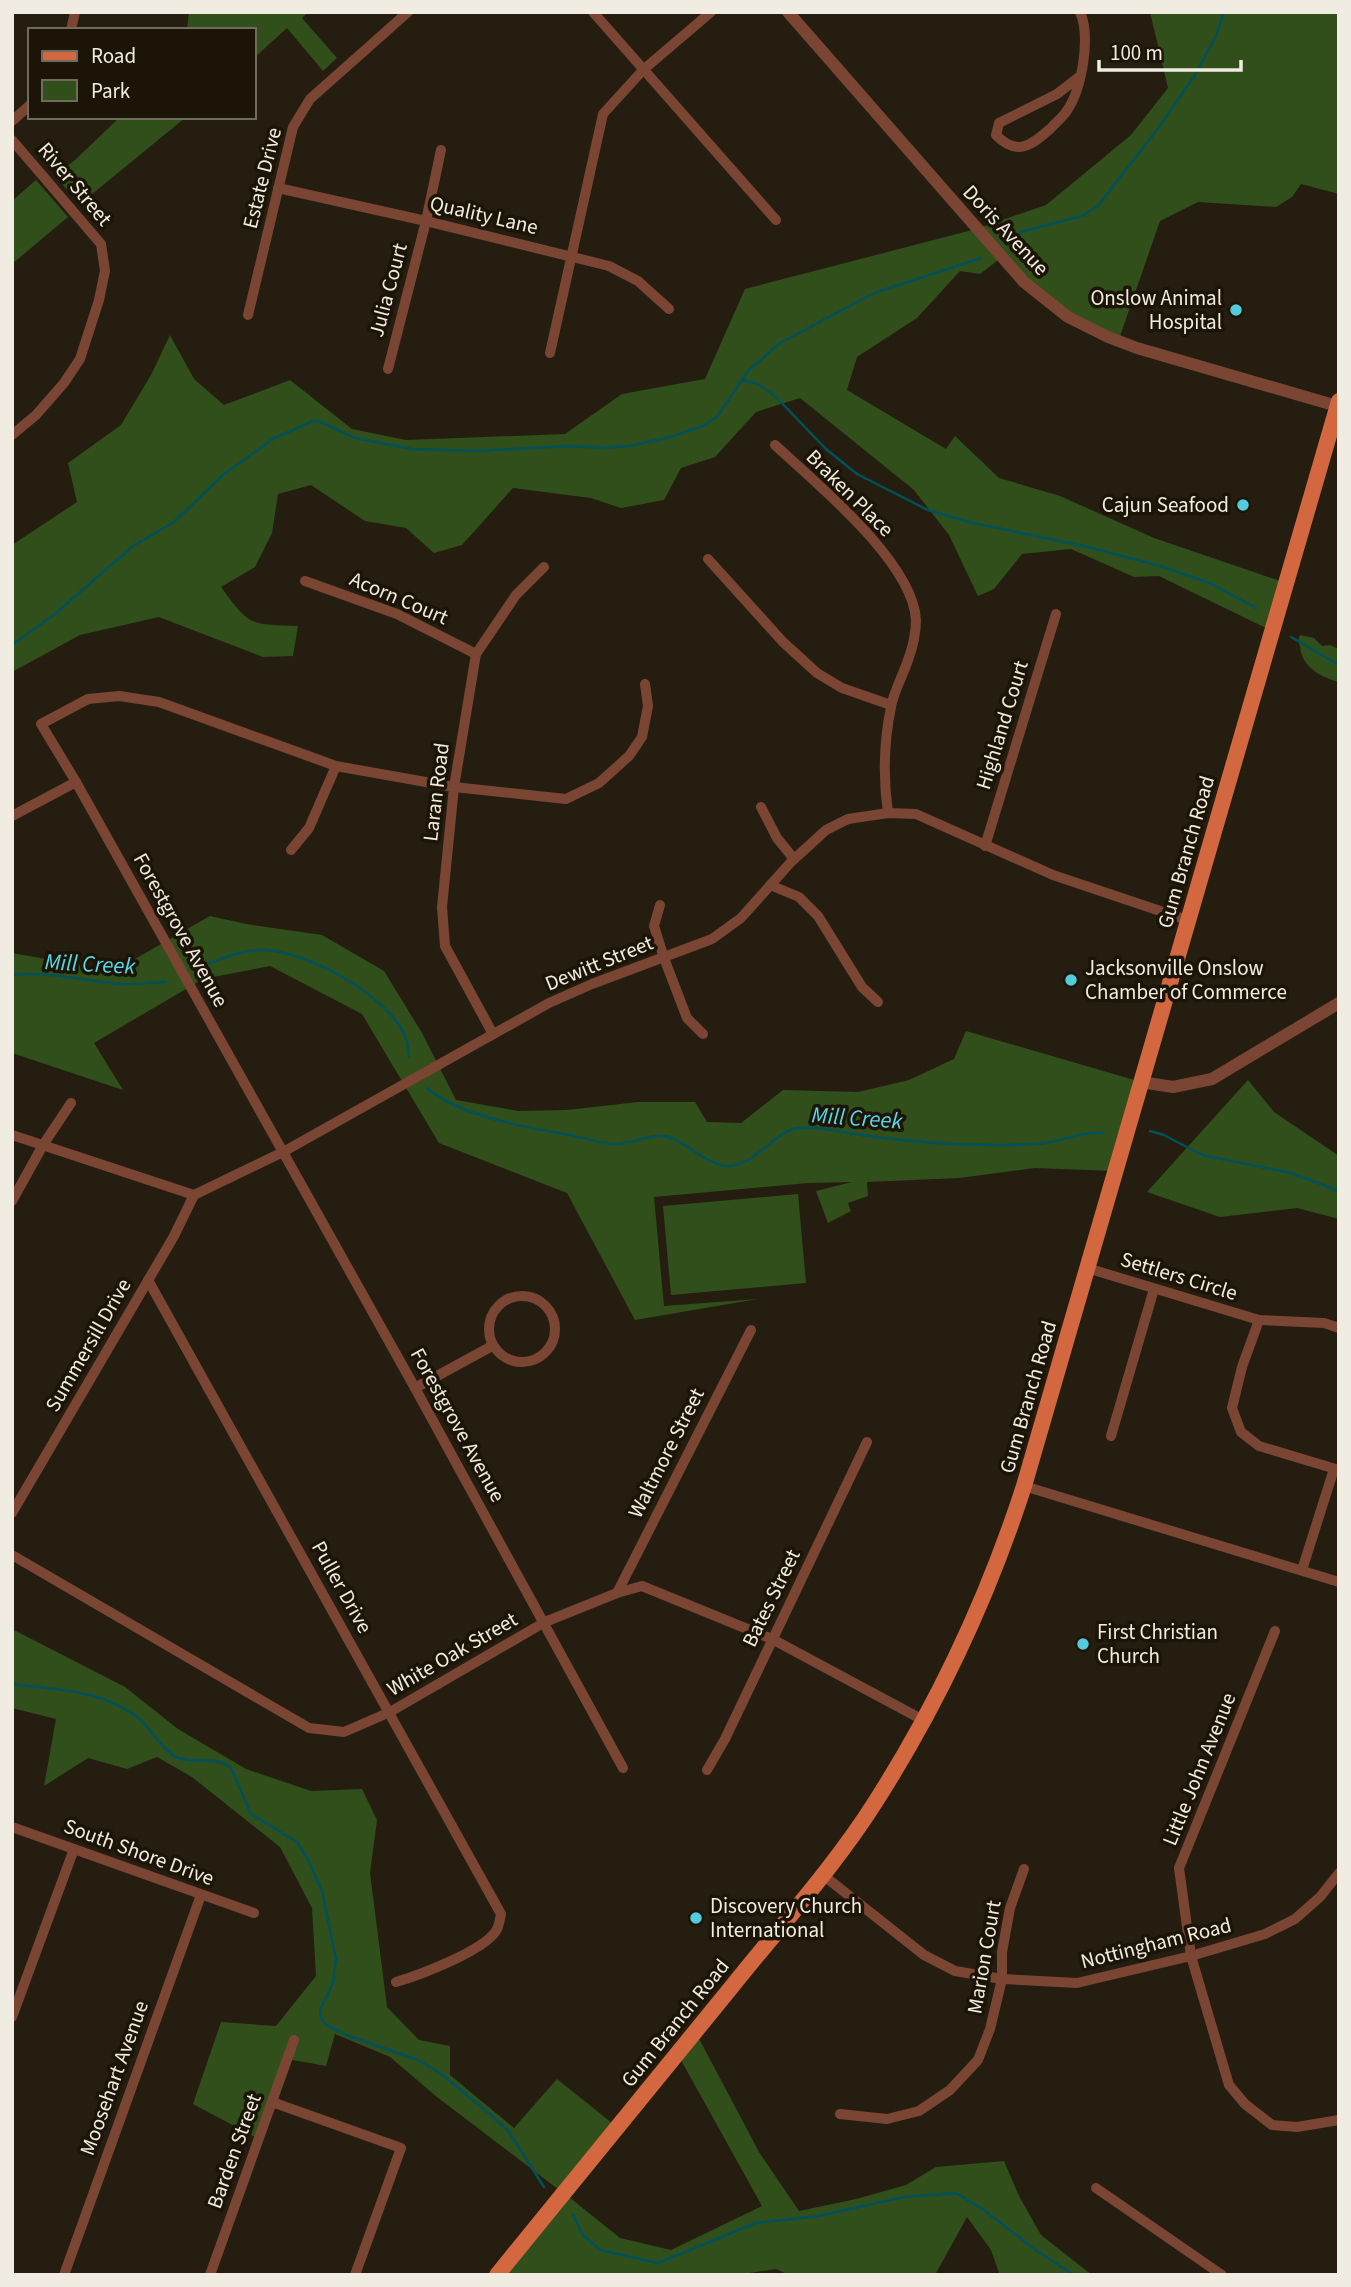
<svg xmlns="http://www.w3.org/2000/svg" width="1351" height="2287" font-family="'Source Sans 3',sans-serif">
<rect width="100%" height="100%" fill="#251e10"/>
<g fill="#304f1b">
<path d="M 189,12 L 308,12 L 302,18 L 337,58 L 323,71 L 287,28 L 254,58 L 254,30 L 187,30 Z"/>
<path d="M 1150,12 L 1339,12 L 1339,194 L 1301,184 L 1292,197 L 1276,207 L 1198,202 L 1160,221 L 1118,342 L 1068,317 L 1001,258 L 980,274 L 960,271 L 917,318 L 857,357 L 847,390 L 946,449 L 955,436 L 999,478 L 1060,496 L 1154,538 L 1286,583 L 1272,631 L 1159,576 L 1134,577 L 1071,549 L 1022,554 L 994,589 L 978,596 L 949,535 L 914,490 L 800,398 L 756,412 L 715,457 L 681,468 L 664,500 L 621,508 L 591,498 L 513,488 L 462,545 L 434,553 L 406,528 L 365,521 L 311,485 L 278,494 L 272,533 L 255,567 L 221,587 C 250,627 250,624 298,626 L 293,656 L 263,657 L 159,617 L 80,635 L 12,672 L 12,545 L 77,502 L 68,463 L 121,425 L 151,375 L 170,335 L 194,379 L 224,405 L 290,380 L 352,429 L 406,440 L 565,434 L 622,394 L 705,379 L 745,289 L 976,229 L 1046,205 L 1131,135 L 1168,88 Z"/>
<path d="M 120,117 L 186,117 L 80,204 L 54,175 L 74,161 Z"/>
<path d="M 36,180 L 68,217 L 12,264 L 12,201 Z"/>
<path d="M 1300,635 L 1314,638 L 1322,646 L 1330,645 L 1339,649 L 1339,682 C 1324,678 1305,669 1301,652 C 1300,648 1300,644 1298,641 Z"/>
<path d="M 210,916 L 246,924 L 322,935 L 384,971 L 422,1033 L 456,1100 L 518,1111 L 567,1110 L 638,1102 L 695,1102 L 707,1122 L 741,1123 L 783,1090 L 858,1092 L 909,1080 L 954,1059 L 966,1031 L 1141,1082 L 1115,1171 L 1035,1168 L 959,1178 L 867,1182 L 868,1196 L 848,1203 L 851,1211 L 828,1223 L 816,1191 L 852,1182 L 808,1183 L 654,1197 L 664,1306 L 758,1299 L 635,1320 L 567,1193 L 439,1143 L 362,1014 L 270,966 L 203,979 L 94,1043 L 123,1090 L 12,1053 L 12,953 L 114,971 Z"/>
<path d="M 1248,1080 L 1274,1112 L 1339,1156 L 1339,1219 L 1297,1208 L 1220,1217 L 1147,1192 Z"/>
<path d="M 798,1194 L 806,1283 L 671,1295 L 663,1206 Z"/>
<path d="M 12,1629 L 125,1687 L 178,1729 L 246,1769 L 311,1791 L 362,1789 L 377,1820 L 370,1873 L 387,2007 L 419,2040 L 450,2046 L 450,2075 L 514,2128 L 557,2079 L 617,2127 L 564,2193 L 620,2238 L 671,2250 L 762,2206 L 677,2053 L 695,2031 L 759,2152 L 799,2211 L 856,2199 L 906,2185 L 936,2167 L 1004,2161 L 1019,2196 L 1041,2235 L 1092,2275 L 1002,2275 L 999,2273 L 991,2250 L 967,2217 L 935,2275 L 789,2275 L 776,2269 L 737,2275 L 496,2275 L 563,2193 L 437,2097 L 390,2057 L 335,2034 L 326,2066 L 287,2059 L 259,2139 L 193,2104 L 221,2022 L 276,2026 L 316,1976 L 312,1908 L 280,1847 L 192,1777 L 157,1757 L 127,1769 L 88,1758 L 44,1786 L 56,1719 L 12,1708 Z"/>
</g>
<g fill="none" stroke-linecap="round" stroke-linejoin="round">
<g stroke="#01515b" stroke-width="2.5">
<path d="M 1003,241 L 1024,231 L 1082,216 L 1098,206 L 1159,127 L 1195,75 L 1216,36 L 1224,12"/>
<path d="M 742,380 L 758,384 L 775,396 L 826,449 L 857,474 L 928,510 L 969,522 L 1088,547 L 1160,566 L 1210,583 L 1256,608"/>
<path d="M 1291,637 L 1339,665"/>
<path d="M 12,645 L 55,614 L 133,546 L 174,522 L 223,475 L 273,439 L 313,421 L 318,421 L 355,438 L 412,449 L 475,451 L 570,446 L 603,448 L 629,446 L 667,438 L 703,426 L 717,417 L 748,371 L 780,343 L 874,293 L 981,258"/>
<path d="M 198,967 C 217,961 239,950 261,950 C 304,949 388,995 405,1036 C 408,1042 408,1051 409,1057"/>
<path d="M 12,975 C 49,971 85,981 122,984 C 136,985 151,982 166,982"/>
<path d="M 427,1088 C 455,1114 527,1128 565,1134 C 581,1137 596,1142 612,1144 C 631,1146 650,1132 669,1137 C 688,1143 710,1168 730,1166 C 755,1164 774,1134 793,1129 C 815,1125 840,1132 861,1135 C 918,1143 979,1147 1036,1144 C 1058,1143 1081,1131 1103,1133"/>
<path d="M 1150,1131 L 1164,1135 L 1202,1155 L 1291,1173 L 1339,1191"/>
<path d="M 12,1684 C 55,1690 101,1689 137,1717 C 152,1728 161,1751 179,1758 C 197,1765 212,1754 231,1768 L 251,1814 L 297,1842 L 308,1860 L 322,1891 L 336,1959 L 333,1983 L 320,2010 L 321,2018 L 326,2025 L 349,2036 L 418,2060 L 440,2073 L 490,2114 L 509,2132 L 544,2187"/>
<path d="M 573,2214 L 582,2234 L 600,2250 L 658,2263 L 756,2223 L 818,2216 L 904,2197 L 956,2193 L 984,2210 L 1034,2249 L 1074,2275"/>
</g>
<g stroke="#7a4533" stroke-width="10">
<path d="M 593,12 L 776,220"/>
<path d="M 71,30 L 75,12"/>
<path d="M 1079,77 L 1057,94 L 999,123 L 996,135 C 1017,157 1032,145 1051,128 C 1055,123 1062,118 1066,112 C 1082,90 1091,37 1080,12"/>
<path d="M 12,121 L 30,105"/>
<path d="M 12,140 L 101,244 L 105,271 L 99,300 L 80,359 L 64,383 L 36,415 L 12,435"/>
<path d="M 278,188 L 426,221 L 609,266 L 638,281 L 669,309"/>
<path d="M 248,315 L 293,127 L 310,99 L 408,12"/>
<path d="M 550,353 L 603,114 L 643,70 L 711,12"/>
<path d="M 388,369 L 426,221 L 441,150"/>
<path d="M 775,445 C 816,483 913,562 916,620 C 916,631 913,647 909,657 C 904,674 894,690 891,707 C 884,741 883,778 888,813"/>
<path d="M 708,559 L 783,642 L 817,673 L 842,688 L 891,705"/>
<path d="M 305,581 L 397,614 L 476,654"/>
<path d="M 761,807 L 777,838 L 794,859"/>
<path d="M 12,816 L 76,782"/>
<path d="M 985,846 L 1056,614"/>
<path d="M 291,850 L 309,828 L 336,766"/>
<path d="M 770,885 L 799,897 L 818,916 L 862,987 L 878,1002"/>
<path d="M 660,905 L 654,926 L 664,958 L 687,1018 L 703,1034"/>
<path d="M 493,1034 L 445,946 L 442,907 L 454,787 L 476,654 L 516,595 L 544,567"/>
<path d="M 12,1135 L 194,1195 L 283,1152 L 549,1003 L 592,984 L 712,939 L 741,918 L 791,862 L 826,830 L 848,819 L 888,813 L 916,814 L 1053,875 L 1187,920"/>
<path d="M 12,1201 L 43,1145 L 71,1103"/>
<path d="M 1087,1268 L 1259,1320 L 1324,1323 L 1339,1328"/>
<path d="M 148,1280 L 501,1914 C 500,1919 499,1927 496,1931 C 483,1951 420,1975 396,1982"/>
<circle cx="522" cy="1329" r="33"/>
<path d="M 1259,1320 L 1242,1367 L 1232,1408 L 1241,1432 L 1259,1446 L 1339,1470"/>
<path d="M 415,1388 L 492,1346"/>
<path d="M 1111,1436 L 1154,1289"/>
<path d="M 1024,1486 L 1339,1582"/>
<path d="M 12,1513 L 174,1236 L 194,1195"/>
<path d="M 12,1555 L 309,1728 L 344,1732 L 390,1712 L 545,1622 L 617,1593 L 642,1586 L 772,1639 L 923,1720"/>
<path d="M 1302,1570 L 1334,1469"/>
<path d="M 617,1593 L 751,1330"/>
<path d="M 1275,1631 L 1179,1868 L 1191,1956 L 1229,2085 L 1245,2104 L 1272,2125 L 1297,2127 L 1339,2120"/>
<path d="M 623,1768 L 415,1388 L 76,782 L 41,724 L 88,699 L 119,696 L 159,702 L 336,766 L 454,787 L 566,799 L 599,783 L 629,756 L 642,737 L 648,706 L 645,684"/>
<path d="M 707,1770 L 725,1739 L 867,1442"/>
<path d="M 12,1827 L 254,1913"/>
<path d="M 823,1875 L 924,1955 L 955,1971 L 1002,1979 L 1077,1983 L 1191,1956 L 1265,1934 L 1295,1919 L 1320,1897 L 1339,1873"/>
<path d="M 12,2017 L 74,1849"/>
<path d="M 272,2102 L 401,2148 L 355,2275"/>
<path d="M 840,2114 L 887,2119 L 919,2111 L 950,2090 L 978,2060 L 990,2029 L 1002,1979 L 1002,1952 L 1010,1908 L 1024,1869"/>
<path d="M 1096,2188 L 1222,2275"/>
<path d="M 64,2275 L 201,1895"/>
<path d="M 210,2275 L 294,2040"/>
</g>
<g stroke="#7a4533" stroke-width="12">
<path d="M 788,12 L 1024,282 L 1068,317 L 1108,337 L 1137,348 L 1337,406"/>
<path d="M 1141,1082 L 1173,1087 L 1212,1079 L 1339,1003"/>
</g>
<path stroke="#d3673f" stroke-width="16" d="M 497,2275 C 576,2178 655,2081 734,1984 C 782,1924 835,1866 876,1801 C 939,1702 988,1597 1024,1486 L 1339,401"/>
</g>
<g fill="#54cade" stroke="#1c1507" stroke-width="2.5">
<circle cx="1236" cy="310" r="7"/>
<circle cx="1243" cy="505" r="7"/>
<circle cx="1071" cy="980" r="7"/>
<circle cx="1083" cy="1644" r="7"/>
<circle cx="696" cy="1918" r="7"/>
</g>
<g text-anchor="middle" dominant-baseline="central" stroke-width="7" stroke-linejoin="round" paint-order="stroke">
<g font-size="21" fill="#f1ece2" stroke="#1c1507">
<text transform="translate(262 178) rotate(-76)">Estate Drive</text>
<text transform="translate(75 184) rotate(50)">River Street</text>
<text transform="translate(484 215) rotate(13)">Quality Lane</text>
<text transform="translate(1006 230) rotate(47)">Doris Avenue</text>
<text transform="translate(388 290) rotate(-75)">Julia Court</text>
<text transform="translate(850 493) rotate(45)">Braken Place</text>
<text transform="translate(399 598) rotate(23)">Acorn Court</text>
<text transform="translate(1002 725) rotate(-73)">Highland Court</text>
<text transform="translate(436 792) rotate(-83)">Laran Road</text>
<text transform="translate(1186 852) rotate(-74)">Gum Branch Road</text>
<text transform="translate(181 930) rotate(61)">Forestgrove Avenue</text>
<text transform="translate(599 963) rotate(-22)">Dewitt Street</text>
<text transform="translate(1179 1276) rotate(17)">Settlers Circle</text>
<text transform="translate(88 1345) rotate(-60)">Summersill Drive</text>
<text transform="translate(1028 1397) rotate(-74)">Gum Branch Road</text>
<text transform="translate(458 1425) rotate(61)">Forestgrove Avenue</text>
<text transform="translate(666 1453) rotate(-63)">Waltmore Street</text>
<text transform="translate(342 1587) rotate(61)">Puller Drive</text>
<text transform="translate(771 1598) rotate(-64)">Bates Street</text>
<text transform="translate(452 1654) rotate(-30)">White Oak Street</text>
<text transform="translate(1199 1769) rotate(-68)">Little John Avenue</text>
<text transform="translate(139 1852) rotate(20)">South Shore Drive</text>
<text transform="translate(1156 1943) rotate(-14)">Nottingham Road</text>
<text transform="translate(984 1957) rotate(-80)">Marion Court</text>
<text transform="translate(675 2023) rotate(-51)">Gum Branch Road</text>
<text transform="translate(114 2078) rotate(-70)">Moosehart Avenue</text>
<text transform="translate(234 2151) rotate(-70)">Barden Street</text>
</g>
<g font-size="21" fill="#f1ece2" stroke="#1c1507" text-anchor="start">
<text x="1222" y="298" text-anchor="end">Onslow Animal<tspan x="1222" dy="24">Hospital</tspan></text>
<text x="1229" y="505" text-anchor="end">Cajun Seafood</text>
<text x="1085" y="968">Jacksonville Onslow<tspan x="1085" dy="24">Chamber of Commerce</tspan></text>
<text x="1097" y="1632">First Christian<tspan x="1097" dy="24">Church</tspan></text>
<text x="710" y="1906">Discovery Church<tspan x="710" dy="24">International</tspan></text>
</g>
<g font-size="23" font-style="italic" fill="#56d7eb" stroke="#1c1507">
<text transform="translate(90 964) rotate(3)">Mill Creek</text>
<text transform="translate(857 1118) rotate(4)">Mill Creek</text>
</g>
</g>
<rect width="1351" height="2287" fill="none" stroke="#f1ece2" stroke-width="28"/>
<rect x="28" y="28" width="228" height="91" fill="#1c1507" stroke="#716b5f" stroke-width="2"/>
<rect x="42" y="51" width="35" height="10" fill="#d3673f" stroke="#716b5f" stroke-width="2"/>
<text x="91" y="63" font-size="21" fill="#f1ece2">Road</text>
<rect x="42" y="80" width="35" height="21" fill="#304f1b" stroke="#716b5f" stroke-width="2"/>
<text x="91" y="98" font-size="21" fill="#f1ece2">Park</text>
<path d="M1099 60v10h142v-10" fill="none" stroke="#f1ece2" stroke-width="3.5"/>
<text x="1110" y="60" font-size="21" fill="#f1ece2" stroke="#1c1507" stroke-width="5" paint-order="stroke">100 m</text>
</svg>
